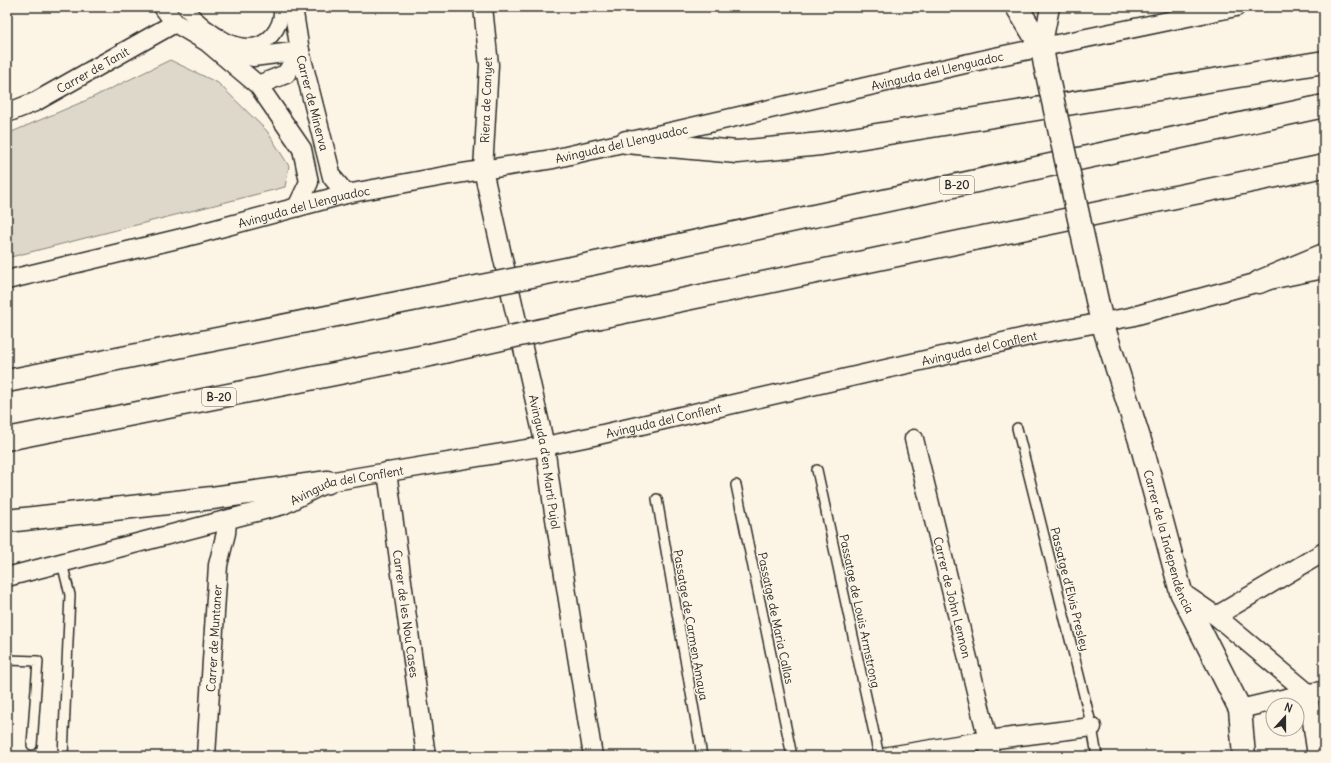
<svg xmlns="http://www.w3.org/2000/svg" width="1331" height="763" font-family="Delius,sans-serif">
<rect width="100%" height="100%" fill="#fcf5e5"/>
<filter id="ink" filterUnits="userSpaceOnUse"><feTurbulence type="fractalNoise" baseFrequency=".025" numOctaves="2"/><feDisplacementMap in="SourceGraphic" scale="8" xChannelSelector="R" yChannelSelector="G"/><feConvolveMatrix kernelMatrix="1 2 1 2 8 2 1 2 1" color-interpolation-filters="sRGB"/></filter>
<g filter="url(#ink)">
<path fill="#ded8ca" stroke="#84827a" d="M 170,60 L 218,83 L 267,131 L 289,166 L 285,187 L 7,258 L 7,134 L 87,100 Z"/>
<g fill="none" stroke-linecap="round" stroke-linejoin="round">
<defs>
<g id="service">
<path d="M 1017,428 L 1092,727 L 1097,756"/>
<path d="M 817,470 L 879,756"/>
<path d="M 736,485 L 792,756"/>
<path d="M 657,499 L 702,756"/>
<path d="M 62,563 L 70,595 L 63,756"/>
<path d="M 7,660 L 38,661 L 32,745"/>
</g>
<path id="pedestrian" d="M 184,7 C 202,27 247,65 272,35 C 279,27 282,18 281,7"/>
<g id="minor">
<path d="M 163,7 L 175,23 L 207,42 L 258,85 L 302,149 L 309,182 L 297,207"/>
<path id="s1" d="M 293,7 L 300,51 L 332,177 L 346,194"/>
<path id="s2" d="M 483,7 L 489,65 L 483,170 L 545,446 L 553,506 L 593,756"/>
<path d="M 219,47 L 236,53 L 253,57 L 300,51"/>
<path d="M 1042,48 L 1050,7"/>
<path d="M 258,85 L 286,74 L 300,51"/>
<path id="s3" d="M 7,113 L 35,102 L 175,23"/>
<path id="s4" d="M 7,280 L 194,235 L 346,194 L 450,175 L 553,159 L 995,57 L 1236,7"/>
<path id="s5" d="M 914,439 L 988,740 L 990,756"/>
<path id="s6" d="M 387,472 L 426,756"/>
<path id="s7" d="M 7,577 L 283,505 L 328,482 L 545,446 L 594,436 L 1034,335 L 1130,317 L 1259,282 L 1324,269"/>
<path d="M 1181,592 L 1216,616 L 1308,693 L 1317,756"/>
<path d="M 1216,616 L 1324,552"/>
<path d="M 1240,709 L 1308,693 L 1324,691"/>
<path id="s8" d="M 206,756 L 218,565 L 226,533 L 227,520"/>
<path d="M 889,756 L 988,740 L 1092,727"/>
</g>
<g id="tertiary">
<path d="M 1017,7 L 1042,48 L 1045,65"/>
<path id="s9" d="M 1098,305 L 1102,322 L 1142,447 L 1181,592 L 1240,709 L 1244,756"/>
</g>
<g id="motorway">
<path d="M 626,142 L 737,152 L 821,144 L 1324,62"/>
<path d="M 591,264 L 1324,106"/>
<path d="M 1259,282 L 1324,255"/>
<path d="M 600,317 L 1324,166"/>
<path d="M 7,381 L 417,299"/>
<path d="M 7,439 L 430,355"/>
<path d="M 7,521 L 212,498 L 328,482"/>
</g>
</defs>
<use href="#service" stroke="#2b2b2b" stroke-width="12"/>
<use href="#pedestrian" stroke="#2b2b2b" stroke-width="17"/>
<use href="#minor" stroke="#2b2b2b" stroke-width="21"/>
<use href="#tertiary" stroke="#2b2b2b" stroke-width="25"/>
<use href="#motorway" stroke="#2b2b2b" stroke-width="25"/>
<use href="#service" stroke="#fcf5e5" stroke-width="9"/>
<use href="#pedestrian" stroke="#fcf5e5" stroke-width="14"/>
<use href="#minor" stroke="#fcf5e5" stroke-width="18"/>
<use href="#tertiary" stroke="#fcf5e5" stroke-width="22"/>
<use href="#motorway" stroke="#fcf5e5" stroke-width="22"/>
<defs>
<path id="tertiary-bridge" d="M 1045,65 L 1098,305"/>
<g id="motorway-bridge">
<path d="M 417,299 L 591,264"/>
<path d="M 430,355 L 600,317"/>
</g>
</defs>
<use href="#tertiary-bridge" stroke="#2b2b2b" stroke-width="25" stroke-linecap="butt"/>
<use href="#motorway-bridge" stroke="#2b2b2b" stroke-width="25" stroke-linecap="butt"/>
<use href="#tertiary-bridge" stroke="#fcf5e5" stroke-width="22"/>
<use href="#motorway-bridge" stroke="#fcf5e5" stroke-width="22"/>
</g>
</g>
<g text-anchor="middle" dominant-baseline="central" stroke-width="3" stroke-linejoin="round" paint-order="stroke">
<g fill="#fcf5e5" stroke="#6a6863" stroke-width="1">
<rect x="940" y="176" width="34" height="18" rx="3"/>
<rect x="202" y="388" width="34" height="18" rx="3"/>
</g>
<g font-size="11" font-weight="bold" fill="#2b2b2b">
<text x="957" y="185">B-20</text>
<text x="219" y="397">B-20</text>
</g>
<g font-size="12" fill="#2b2b2b" stroke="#fcf5e5">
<text stroke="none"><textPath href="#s3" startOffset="96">Carrer de Tanit</textPath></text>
<text stroke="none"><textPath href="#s4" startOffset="954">Avinguda del Llenguadoc</textPath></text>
<text transform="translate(486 100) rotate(-88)">Riera de Canyet</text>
<text stroke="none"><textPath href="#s1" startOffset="98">Carrer de Minerva</textPath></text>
<text stroke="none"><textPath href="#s4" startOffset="630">Avinguda del Llenguadoc</textPath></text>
<text stroke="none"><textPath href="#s4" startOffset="306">Avinguda del Llenguadoc</textPath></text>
<text stroke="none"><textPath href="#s7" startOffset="1001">Avinguda del Conflent</textPath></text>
<text stroke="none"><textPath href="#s7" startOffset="677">Avinguda del Conflent</textPath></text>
<text stroke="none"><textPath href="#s2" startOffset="462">Avinguda d'en Martí Pujol</textPath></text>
<text stroke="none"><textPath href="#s7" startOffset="353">Avinguda del Conflent</textPath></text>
<text stroke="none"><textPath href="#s9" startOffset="247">Carrer de la Independència</textPath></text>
<text transform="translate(1070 589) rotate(76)">Passatge d'Elvis Presley</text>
<text stroke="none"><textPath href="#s5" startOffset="163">Carrer de John Lennon</textPath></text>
<text transform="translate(860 611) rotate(78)">Passatge de Louis Armstrong</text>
<text stroke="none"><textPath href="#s6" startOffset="143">Carrer de les Nou Cases</textPath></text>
<text transform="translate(776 618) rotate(78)">Passatge de Maria Callas</text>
<text transform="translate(691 625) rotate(80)">Passatge de Carmen Amaya</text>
<text stroke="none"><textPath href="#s8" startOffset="118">Carrer de Muntaner</textPath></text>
</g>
</g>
<rect width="1331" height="763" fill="none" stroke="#fcf5e5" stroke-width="24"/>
<rect x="12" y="12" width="1307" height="739" fill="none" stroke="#2b2b2b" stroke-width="1.5" filter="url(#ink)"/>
<g transform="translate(1285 717) rotate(21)"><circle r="19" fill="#fcf5e5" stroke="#a8a49b"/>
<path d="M0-3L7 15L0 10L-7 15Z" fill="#2b2b2b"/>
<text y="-6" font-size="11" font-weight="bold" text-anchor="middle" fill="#2b2b2b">N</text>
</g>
</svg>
